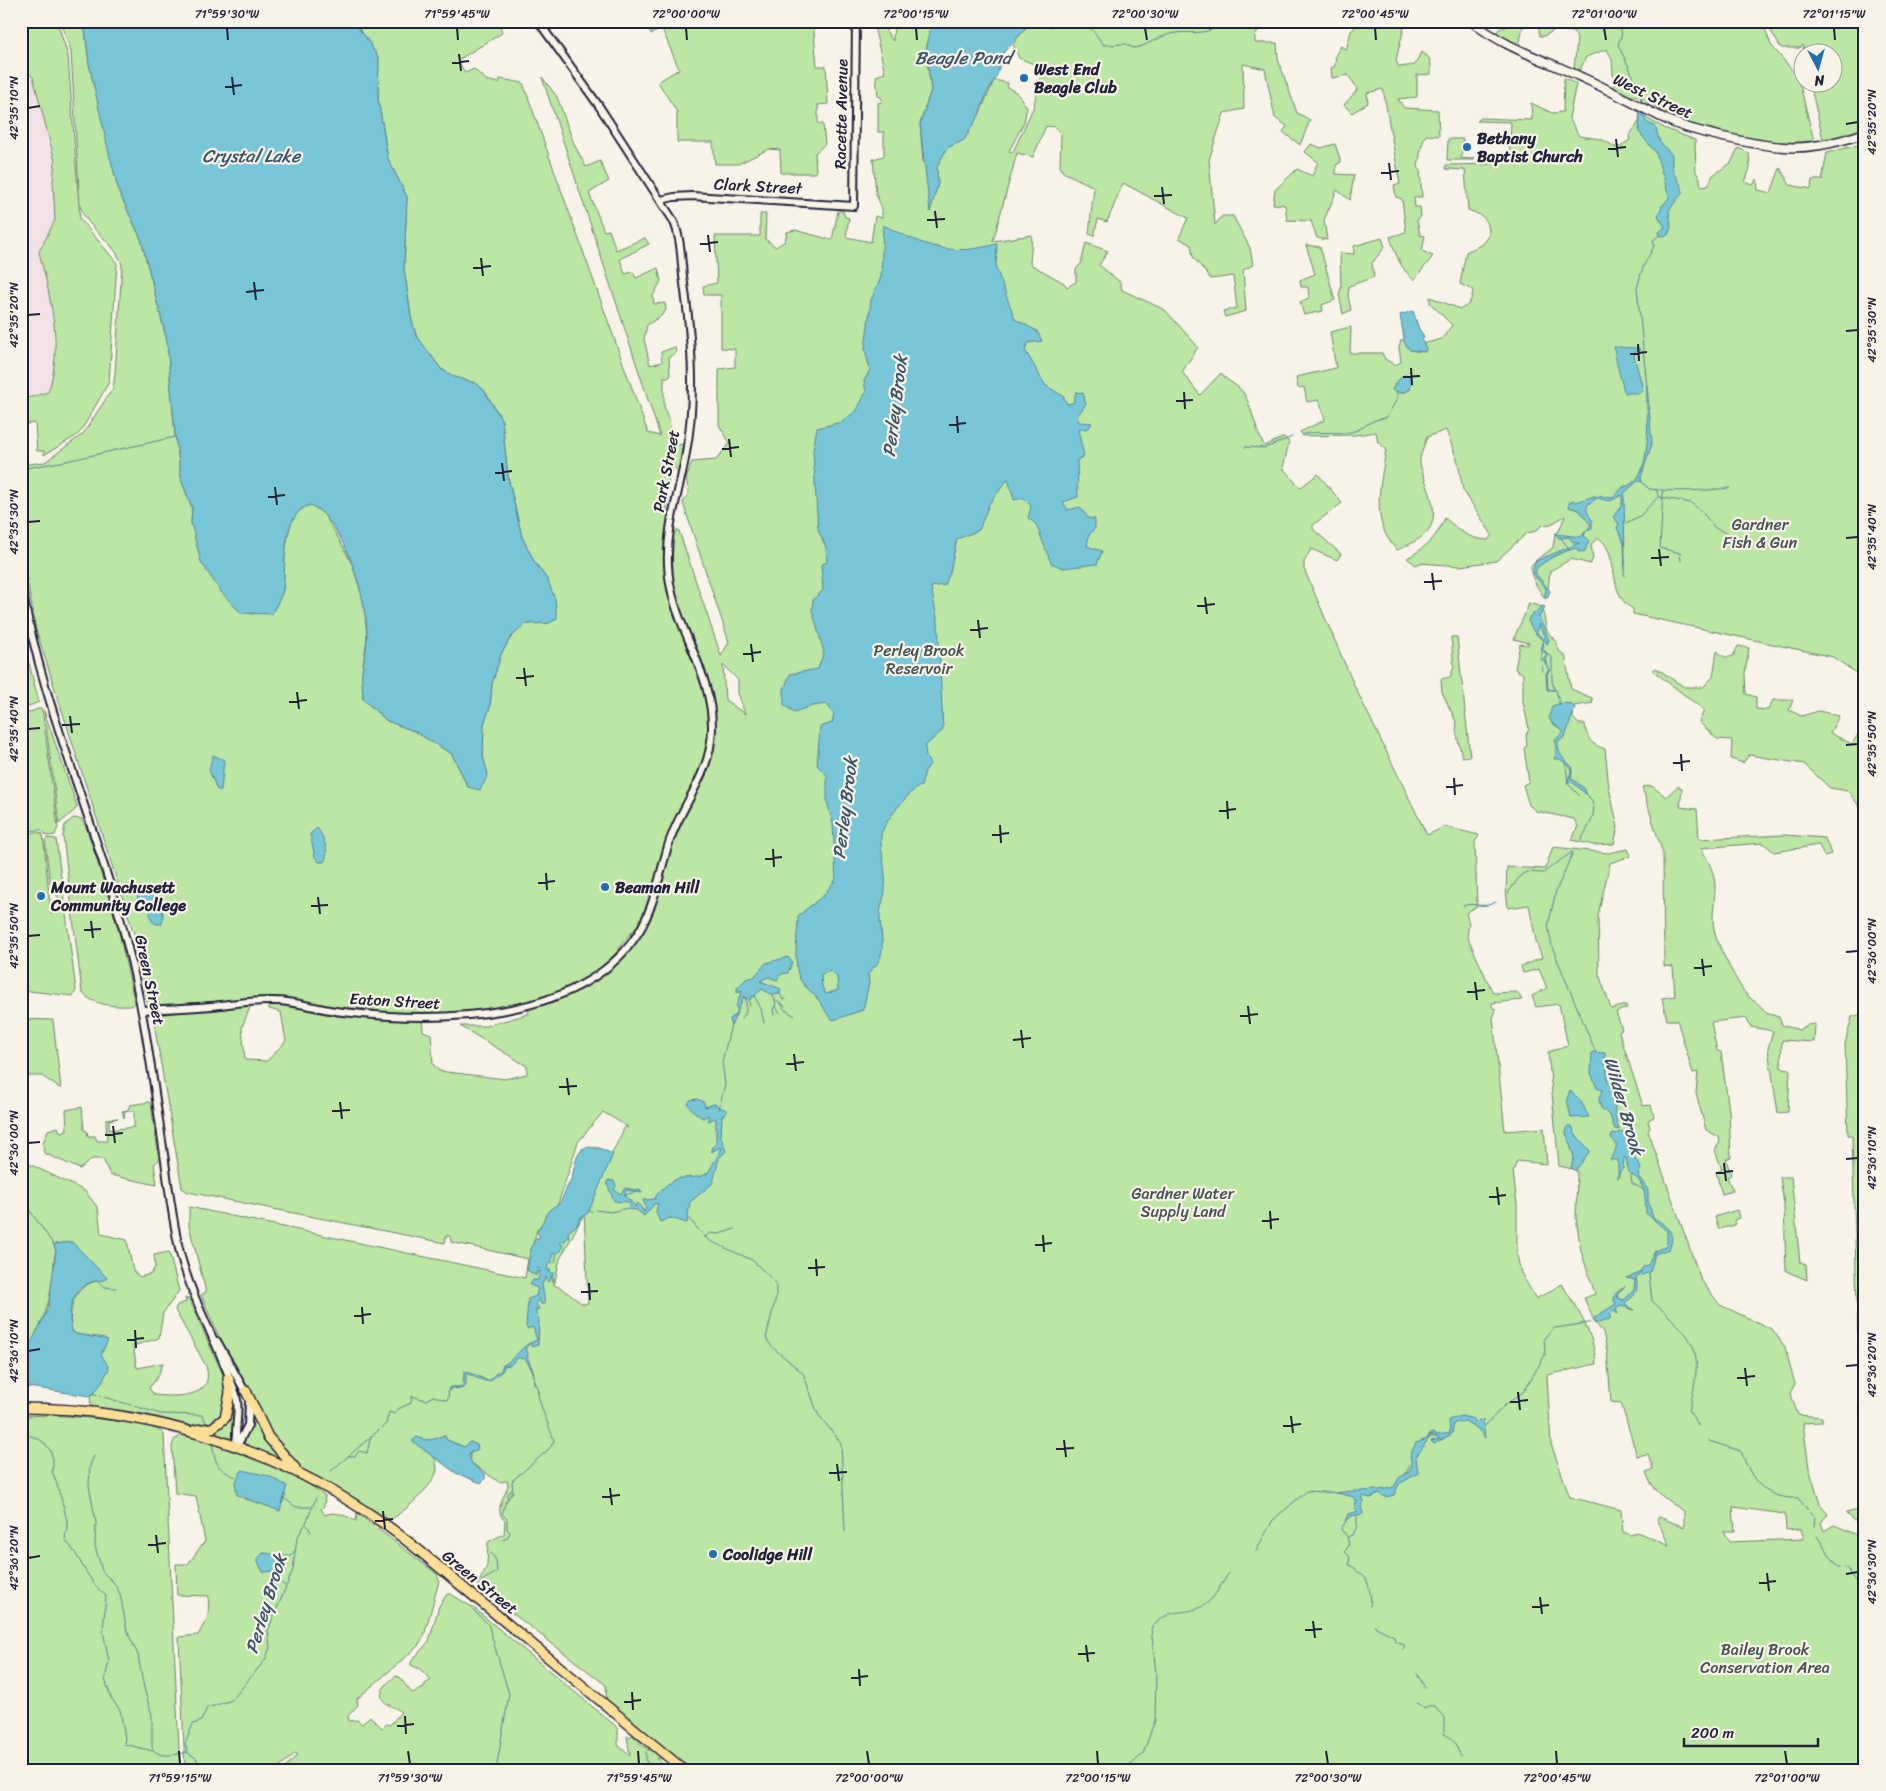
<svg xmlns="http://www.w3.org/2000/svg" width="1886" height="1791" font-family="Sriracha,sans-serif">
<rect width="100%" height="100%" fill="#f7f3e8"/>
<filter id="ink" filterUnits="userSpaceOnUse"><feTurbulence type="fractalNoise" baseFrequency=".02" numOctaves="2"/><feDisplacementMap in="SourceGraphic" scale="10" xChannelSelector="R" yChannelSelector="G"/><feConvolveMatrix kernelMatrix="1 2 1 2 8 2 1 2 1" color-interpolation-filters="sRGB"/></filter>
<g filter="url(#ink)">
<path fill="#f2e2e6" d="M 21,66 L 33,77 L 51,144 L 55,161 L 53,181 L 55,220 L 39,252 L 52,304 L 54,354 L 53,378 L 48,392 L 21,400 Z"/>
<g fill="#bce6a3" stroke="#6f846f" fill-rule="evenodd">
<path d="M 21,21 L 57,21 L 68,56 L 80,219 L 117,263 L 109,382 L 81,431 L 76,436 L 44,455 L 44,451 L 37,451 L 35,423 L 21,425 L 21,400 L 48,392 C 64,348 50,296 39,252 L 55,220 L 53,181 L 55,161 L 33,77 L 21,66 Z"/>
<path d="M 61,21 L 84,21 L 89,64 L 119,192 L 141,239 L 167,341 L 175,435 L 182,482 L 192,508 L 191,523 L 251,614 L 260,612 L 272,614 C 275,606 282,597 283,589 C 286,565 281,511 311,505 L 323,513 L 336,534 L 352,564 L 364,601 L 367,638 L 362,672 L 363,699 L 387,721 L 414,731 L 452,754 L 468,787 L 488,775 L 483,756 L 484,724 L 490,707 L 492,684 L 501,654 L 511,637 L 526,624 L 549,623 L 548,581 L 534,561 L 522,537 L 508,477 L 502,420 L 484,390 L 475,383 L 455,377 L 441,369 L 416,335 L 411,317 L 404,268 L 407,197 L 388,159 L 378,98 L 379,59 L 361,31 L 351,21 L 499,21 L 502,33 L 458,60 L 465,73 L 474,69 L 486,80 L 499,83 L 500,79 L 523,83 L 648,433 L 660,436 L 542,77 L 557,97 L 574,144 L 586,167 L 600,161 L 609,181 L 589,193 L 604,231 L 609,230 L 616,250 L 645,238 L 649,244 L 620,259 L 625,274 L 633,272 L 636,278 L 658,268 L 661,281 L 653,296 L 654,304 L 665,303 L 666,310 L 661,316 L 647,325 L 644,339 L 650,365 L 662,362 L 661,352 L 675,347 L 676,353 L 669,357 L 670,377 L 664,377 L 664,406 L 676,445 L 686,444 L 678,473 L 673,464 L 664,497 L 668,509 L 664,548 L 665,578 L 668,597 L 704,685 L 711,690 L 701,658 L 678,604 L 673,585 L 672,536 L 674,531 L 679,531 L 721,656 L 729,642 L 683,503 L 689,492 L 686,479 L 692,462 L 716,460 L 730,443 L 719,425 L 719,369 L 735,367 L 735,349 L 721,348 L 721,295 L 704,295 L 703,286 L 717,283 L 715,236 L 760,236 L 760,214 L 766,214 L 765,239 L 776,247 L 785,241 L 787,232 L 795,230 L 832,240 L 838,211 L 843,211 L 845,217 L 849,218 L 846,237 L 871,242 L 875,216 L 882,218 L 882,209 L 876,194 L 873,159 L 884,156 L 884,132 L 878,132 L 878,103 L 882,102 L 881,97 L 878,96 L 876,76 L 885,73 L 874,26 L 880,22 L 893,41 L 894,21 L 932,21 L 926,51 L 931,90 L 920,124 L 923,162 L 979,115 L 994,80 L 1008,83 L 1007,87 L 1017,93 L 1027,107 L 1024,122 L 1009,151 L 1013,152 L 1033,108 L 1043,68 L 1019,58 L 1013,44 L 1031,21 L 1051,27 L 1051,21 L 1263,21 L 1255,36 L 1255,43 L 1277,43 L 1278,59 L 1297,113 L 1310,120 L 1300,145 L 1283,132 L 1287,126 L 1275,118 L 1265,69 L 1243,64 L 1244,109 L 1224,113 L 1209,160 L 1215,225 L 1222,216 L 1233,216 L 1250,248 L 1253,265 L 1243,270 L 1246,311 L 1225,317 L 1223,311 L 1237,308 L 1233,276 L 1211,279 L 1193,257 L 1191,245 L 1179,238 L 1188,218 L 1123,183 L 1107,222 L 1098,219 L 1094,236 L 1089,234 L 1094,187 L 1063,172 L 1060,166 L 1061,134 L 1055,127 L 1046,126 L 1033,157 L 1017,153 L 993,241 L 1032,235 L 1030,264 L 1064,283 L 1067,287 L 1076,282 L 1076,269 L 1081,264 L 1086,243 L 1108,251 L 1099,265 L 1120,282 L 1122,290 L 1165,310 L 1198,347 L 1182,372 L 1200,395 L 1221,373 C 1228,383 1238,384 1244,394 C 1253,409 1257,437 1265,446 L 1284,437 L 1289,442 L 1283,468 L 1300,488 L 1318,474 L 1342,503 L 1313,525 L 1313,529 L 1341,554 L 1337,560 L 1311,549 L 1304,562 L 1304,569 L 1354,685 L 1427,835 L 1445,827 L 1479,835 L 1475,842 L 1477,906 L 1466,913 L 1469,924 L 1467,936 L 1493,993 L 1517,992 L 1522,1000 L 1492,1003 L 1492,1007 L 1496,1010 L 1493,1018 L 1505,1131 L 1544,1128 L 1547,1164 L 1517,1161 L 1513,1172 L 1517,1204 L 1517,1255 L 1521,1273 L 1536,1299 L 1562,1284 C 1577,1310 1594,1332 1596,1364 L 1547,1375 L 1551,1444 L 1570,1497 L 1621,1510 L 1623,1532 L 1631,1535 L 1637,1532 L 1669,1546 L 1657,1519 L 1659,1517 L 1684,1527 L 1684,1511 C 1666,1500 1653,1492 1646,1472 L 1653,1469 L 1648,1454 L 1637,1456 L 1621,1403 L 1611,1402 L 1607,1350 L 1603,1332 L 1595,1323 L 1584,1298 L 1595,1294 L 1581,1251 L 1576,1218 L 1577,1170 L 1559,1166 L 1548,1052 L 1568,1046 L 1559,1004 L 1536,1007 L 1532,996 L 1547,988 L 1539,969 L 1523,973 L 1521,966 L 1542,958 L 1536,941 L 1529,905 L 1508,908 L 1506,891 L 1507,867 L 1545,869 L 1553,847 L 1608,853 L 1628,849 L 1631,856 L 1610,863 L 1598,915 L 1599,974 L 1611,1009 L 1626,1005 L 1627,1008 L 1616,1012 L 1622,1030 L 1619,1032 L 1643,1106 L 1651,1105 L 1654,1117 L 1648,1120 L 1650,1128 L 1648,1131 L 1701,1280 L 1720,1305 L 1772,1329 L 1785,1347 L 1795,1384 L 1790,1393 L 1798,1415 L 1822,1417 L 1822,1422 L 1803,1423 L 1809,1468 L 1820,1504 L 1828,1513 L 1821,1523 L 1824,1531 L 1834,1525 L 1860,1536 L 1864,1529 L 1846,1513 L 1863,1509 L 1852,1135 L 1848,1135 L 1845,1044 L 1852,1017 L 1865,1013 L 1865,1770 L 686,1770 L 675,1760 L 657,1758 L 668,1770 L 283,1770 L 297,1755 L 296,1753 L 275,1770 L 234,1770 L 230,1767 L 225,1770 L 185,1770 L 179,1637 L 198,1635 L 208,1617 L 209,1596 L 177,1595 L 176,1564 L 188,1564 L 205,1541 L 196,1496 L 175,1493 L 172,1446 L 174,1440 L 182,1435 C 230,1446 286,1465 325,1496 L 324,1506 L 321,1509 L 325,1515 C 335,1510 346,1516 356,1521 L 357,1513 L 437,1574 L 439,1581 L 424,1636 L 417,1647 L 357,1699 L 358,1705 L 348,1716 L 349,1721 L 357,1720 L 362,1724 L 370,1716 L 382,1728 L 387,1724 L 390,1725 L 401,1712 C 397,1708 392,1707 387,1704 C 374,1695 387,1682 396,1676 L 400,1678 L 412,1693 L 424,1688 L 425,1684 L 431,1680 L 420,1669 L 411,1665 L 411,1662 L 429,1641 L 439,1606 L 447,1594 L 451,1594 L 475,1609 L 618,1728 L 618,1745 L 630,1756 L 627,1736 L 630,1738 L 632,1735 L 649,1751 L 647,1745 L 607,1713 L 606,1685 L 477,1586 L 487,1566 L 488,1542 L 504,1534 L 505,1521 C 493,1510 505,1498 508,1485 L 507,1481 L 499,1482 L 470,1462 L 470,1453 L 476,1451 L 477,1445 L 470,1442 L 464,1447 L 447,1440 L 444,1435 C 435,1440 427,1442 417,1438 L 413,1441 L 435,1458 C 436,1461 437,1466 437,1470 C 434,1486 402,1514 388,1521 L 349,1495 L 298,1467 L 271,1438 L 223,1346 L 201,1295 L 206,1292 L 189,1226 L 189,1207 L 525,1278 L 528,1259 L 451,1242 L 450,1236 L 446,1236 L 445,1243 L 188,1192 L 182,1188 L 154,1023 L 158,1017 L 165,1014 L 251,1005 L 242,1027 L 245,1060 L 267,1061 L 286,1041 L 281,1012 L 269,1009 L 269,1003 L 337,1016 L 373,1018 L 373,1009 L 321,1007 L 280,997 L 151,1006 L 147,1002 L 137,943 L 36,630 L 21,546 L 21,465 L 45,462 L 83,434 L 113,388 L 115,374 L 122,265 C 116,242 87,230 80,206 L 71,52 ZM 723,665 L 738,680 L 738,693 L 745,714 L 725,700 ZM 632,931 L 622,955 L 585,986 L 551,1003 L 529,1009 L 528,1014 L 486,1026 L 460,1026 L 527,1066 L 527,1074 L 505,1079 L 439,1071 L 433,1064 L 431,1034 L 423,1031 L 422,1014 C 480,1017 561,1003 606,963 C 617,954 623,941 632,931 ZM 603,1112 L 628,1127 L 625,1127 L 584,1210 L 588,1303 L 583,1304 C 573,1298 565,1289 554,1285 L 560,1259 L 583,1216 L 571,1213 L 544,1268 L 545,1280 L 538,1263 L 529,1258 L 537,1230 L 558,1204 L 578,1142 ZM 286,1495 L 279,1510 L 243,1498 ZM 1733,1507 L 1785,1514 L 1786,1530 L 1801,1529 L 1804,1539 L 1730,1542 L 1724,1531 L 1735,1531 Z"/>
<path d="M 643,21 L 813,21 L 817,66 L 826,66 L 828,104 L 818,105 L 818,123 L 823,124 L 825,144 L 815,153 L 816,173 L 781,173 L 780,150 L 769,149 L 738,164 L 715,164 L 713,142 L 677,142 L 677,112 L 658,82 L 679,69 L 662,29 L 651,34 Z"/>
<path d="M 1362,21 L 1438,21 L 1438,25 L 1405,23 L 1396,60 L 1399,67 L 1415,65 L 1421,52 C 1432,57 1431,63 1431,74 L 1417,75 L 1417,97 L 1398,99 L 1404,108 L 1438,110 L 1439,136 L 1426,135 C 1421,143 1420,157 1418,167 L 1420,170 L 1422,197 L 1414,197 L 1415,207 L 1420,207 L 1421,217 L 1417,220 L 1420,235 L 1425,236 L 1422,251 L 1433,256 L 1414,280 C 1400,268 1396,255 1390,237 L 1406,232 L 1402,199 L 1396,197 L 1394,185 L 1400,184 L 1383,89 L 1367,93 L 1368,103 L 1352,113 L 1344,105 L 1358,89 L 1348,75 L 1332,78 L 1331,68 L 1335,66 L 1336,54 L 1341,46 L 1346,50 L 1351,31 Z"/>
<path d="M 1509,21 L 1524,21 L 1519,46 L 1496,33 L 1499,29 L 1508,26 Z"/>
<path d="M 1538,21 L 1762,21 L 1771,45 L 1798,77 L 1814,141 L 1812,144 L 1785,145 L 1713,131 L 1681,122 L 1651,104 L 1641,102 L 1640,96 L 1630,96 L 1614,90 L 1612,60 L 1607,49 L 1586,57 L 1580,70 L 1574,69 L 1577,39 L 1574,32 L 1555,30 L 1544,36 L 1540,36 Z"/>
<path d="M 1765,21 L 1865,21 L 1865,128 L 1834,139 L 1823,139 L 1810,83 L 1834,82 L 1834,52 L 1804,52 L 1803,45 L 1800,48 L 1781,48 Z"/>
<path d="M 1564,78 L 1576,84 L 1569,118 L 1579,136 L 1601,139 L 1617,148 L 1630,140 L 1629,136 L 1639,122 L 1640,111 L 1646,118 L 1664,128 L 1695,140 L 1696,172 L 1700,178 L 1701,187 L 1708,186 L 1713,175 L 1731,163 L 1738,148 L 1749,153 L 1750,168 L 1745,182 L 1753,185 L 1757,179 L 1758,190 L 1771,193 L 1780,168 L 1790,185 L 1811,189 L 1812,180 L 1822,180 L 1827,153 L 1865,143 L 1865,679 L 1833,657 L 1633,614 L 1633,609 C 1606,595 1621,555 1599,538 L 1591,544 L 1593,559 L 1590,564 L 1571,559 L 1550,571 L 1547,598 L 1544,598 C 1540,590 1524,570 1534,562 C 1540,556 1548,553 1553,547 L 1555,534 L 1559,531 L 1565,516 L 1551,524 L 1542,525 L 1536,531 L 1527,533 L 1496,561 L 1460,566 L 1420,563 L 1416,565 L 1407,558 C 1426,548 1437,537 1445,518 C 1460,531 1468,539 1488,540 L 1492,535 L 1463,490 L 1458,462 L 1446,430 L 1427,437 C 1425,444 1419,456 1420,463 C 1421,470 1425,478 1427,485 C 1441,523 1433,535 1397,550 C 1369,521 1381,486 1386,449 L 1378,442 L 1376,432 L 1355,435 L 1303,436 L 1300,432 L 1325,420 L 1319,400 L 1307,402 L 1304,387 L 1298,388 L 1296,377 L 1336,368 L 1330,332 L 1351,327 L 1350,353 L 1382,353 L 1385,359 L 1395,365 L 1401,362 L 1399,347 L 1401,340 L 1404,340 L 1410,350 L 1425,352 L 1426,348 L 1422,344 L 1442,339 L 1452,325 L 1430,303 L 1430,297 L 1460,309 C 1469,306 1472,301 1473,290 L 1460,284 L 1466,252 L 1483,244 L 1489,236 C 1489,218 1484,216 1468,210 L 1465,170 L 1446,169 L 1446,165 L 1498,164 L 1509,159 L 1511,122 L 1477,121 L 1481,118 L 1532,120 L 1531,103 L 1552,113 L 1563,112 Z"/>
<path d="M 1448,139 L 1463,139 L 1461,158 L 1470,159 L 1474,157 L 1474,160 L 1447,160 Z"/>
<path d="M 1311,144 L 1321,148 L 1335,144 L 1341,162 L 1336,165 L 1336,174 L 1354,175 L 1350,200 L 1337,190 L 1324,220 L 1327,240 L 1317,238 L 1311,221 L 1287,220 L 1285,205 L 1273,204 L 1275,190 L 1297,169 L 1312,176 L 1318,162 L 1305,152 Z"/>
<path d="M 1382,238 L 1385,247 L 1372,263 L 1374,277 L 1349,286 L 1348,295 L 1351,310 L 1343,314 L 1339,294 L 1341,289 L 1340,253 L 1354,254 L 1354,246 Z"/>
<path d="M 1306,245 L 1320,247 L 1335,300 L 1322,305 L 1323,311 L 1304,315 L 1300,302 L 1309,298 L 1308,287 L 1301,287 L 1300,280 L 1315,274 Z"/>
<path d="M 1529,603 L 1542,607 L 1547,631 L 1556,642 L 1559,651 L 1565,655 L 1571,689 L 1592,698 L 1593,703 L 1574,706 L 1573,718 L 1579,724 L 1585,724 C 1587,739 1590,744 1605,749 L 1609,788 L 1618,827 L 1614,844 L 1593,845 L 1572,840 L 1578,826 L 1574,819 L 1536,811 L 1529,805 L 1523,785 L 1529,782 L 1524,748 L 1527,746 L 1526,735 L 1529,729 L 1523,702 L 1523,674 L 1515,669 L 1520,644 L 1528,645 L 1529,643 L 1514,639 C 1518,626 1525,617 1529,603 Z"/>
<path d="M 21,632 L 39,702 L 21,709 Z"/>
<path d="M 1451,637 L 1457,637 L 1470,756 L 1462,757 L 1456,731 L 1457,724 L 1442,692 L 1441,679 L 1450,677 L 1454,667 Z"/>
<path d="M 1738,646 L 1749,648 L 1745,673 L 1746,694 L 1756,697 L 1756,709 L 1768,710 L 1773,700 L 1793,700 L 1789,710 L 1801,716 L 1819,711 L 1839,716 L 1830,733 L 1852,744 L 1865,723 L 1862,753 L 1865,754 L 1865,814 L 1848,791 L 1830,788 L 1804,764 L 1749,755 L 1743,763 L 1731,759 L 1732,740 L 1717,739 L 1699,722 L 1704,710 L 1652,670 L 1656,668 L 1684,687 L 1703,687 L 1713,677 L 1717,651 C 1723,656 1725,659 1733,656 Z"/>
<path d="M 38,709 L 42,709 L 58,827 L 55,835 L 47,836 L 42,830 L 21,831 L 21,715 Z"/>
<path d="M 44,711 L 77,806 L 76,809 L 59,824 Z"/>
<path d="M 1652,786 L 1666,797 L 1678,786 L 1682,788 L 1680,807 L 1697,809 L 1699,839 L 1785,835 L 1825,838 L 1831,854 L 1824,856 L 1819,845 L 1774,852 L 1763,843 L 1701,848 C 1708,861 1715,872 1715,887 C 1715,905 1710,920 1716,937 C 1719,947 1740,989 1747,995 C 1756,1004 1758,1001 1766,1013 L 1779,1017 L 1782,1025 L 1799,1030 L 1807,1025 L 1815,1024 L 1814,1042 L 1782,1040 L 1781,1068 L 1790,1069 L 1788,1112 L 1778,1113 L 1768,1049 L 1773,1031 L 1751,1027 L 1746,1018 L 1711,1022 L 1717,1051 L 1721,1052 L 1729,1111 L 1731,1157 L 1726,1159 L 1731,1175 L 1727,1177 L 1733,1191 L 1722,1194 L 1716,1172 L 1722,1170 L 1715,1150 L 1720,1142 L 1719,1137 L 1706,1130 L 1696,1093 L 1698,1072 L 1693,1073 L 1677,1020 L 1667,1020 L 1662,998 L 1675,996 L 1673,967 L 1664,966 L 1663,854 L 1642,787 Z"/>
<path d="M 73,818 L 82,819 L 88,832 L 118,928 L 134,1000 L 134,1004 L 130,1006 C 116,1007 91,1005 82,992 L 63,836 L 65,825 Z"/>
<path d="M 38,832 L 43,834 L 51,914 L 59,913 L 56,883 L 50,884 L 45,841 L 47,838 L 56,839 L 76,990 L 73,996 L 21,990 L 21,833 Z"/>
<path d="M 21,1019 L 53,1020 L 61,1089 L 42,1076 L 21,1076 Z"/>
<path d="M 149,1102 L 151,1104 L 159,1160 L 154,1164 L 157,1185 L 110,1175 L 103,1159 L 92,1159 L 80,1169 L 44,1153 L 43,1143 L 48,1130 L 58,1127 L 60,1132 L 67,1130 L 66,1110 L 82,1107 L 84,1130 L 87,1131 L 88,1136 L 95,1136 L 97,1141 L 107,1141 L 106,1119 L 118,1118 L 109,1120 L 109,1130 L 134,1127 L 134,1111 L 125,1111 L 124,1118 L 122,1111 L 128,1110 L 130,1105 Z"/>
<path d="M 21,1160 L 85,1191 L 98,1208 L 101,1234 L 127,1240 L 133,1271 L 140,1277 L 151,1274 L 155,1267 L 154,1255 L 169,1252 L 179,1291 L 163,1313 L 159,1338 L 133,1346 L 137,1368 L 163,1363 L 157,1378 L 149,1388 L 154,1395 C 176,1397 216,1399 206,1366 L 175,1310 L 177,1305 L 186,1302 L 185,1298 L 189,1299 L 224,1377 L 227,1386 L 224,1412 L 219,1419 L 214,1424 L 200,1428 L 145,1414 L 91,1406 L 90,1396 C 100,1390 100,1379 108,1371 L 101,1354 L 106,1344 L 105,1338 L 76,1334 L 72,1331 C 67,1311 74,1283 99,1281 L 72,1242 L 55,1244 C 57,1251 54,1256 54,1263 C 53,1301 40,1330 21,1363 Z"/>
<path d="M 1780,1177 L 1791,1177 L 1800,1262 L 1806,1264 L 1807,1280 L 1786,1271 L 1784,1204 Z"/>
<path d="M 1737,1210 L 1739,1218 L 1734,1220 L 1735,1225 L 1719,1229 L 1715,1217 Z"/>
<path d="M 234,1396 L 235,1420 L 231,1439 L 211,1432 L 231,1403 Z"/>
<path d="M 252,1411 L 278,1458 L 244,1444 Z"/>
<path d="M 53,1415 C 73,1417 155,1421 164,1434 L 180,1770 L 21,1770 L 21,1416 Z"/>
</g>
<g fill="#79c6d9" stroke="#56849a" fill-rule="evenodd">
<path d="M 84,21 L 351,21 L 366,37 L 379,59 L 378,98 L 388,159 L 407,197 L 404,268 L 411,317 L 416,335 L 441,369 L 455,377 L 475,383 L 484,390 L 502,421 L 508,477 L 522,537 L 534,561 L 548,581 L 555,599 L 557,619 L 549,623 L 526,624 L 511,637 L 501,654 L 492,684 L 490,707 L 484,724 L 483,756 L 488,775 L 480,790 L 468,787 L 452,754 L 414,731 L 387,721 L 363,699 C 363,690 361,681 362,672 C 363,660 367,649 367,638 C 368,601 345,522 311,505 C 281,511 286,565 283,589 C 282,597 275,606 272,614 L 241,613 L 221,592 L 201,562 L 191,523 L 192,508 L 182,482 L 175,435 L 167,341 L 141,239 L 119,192 L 108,149 L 89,64 Z"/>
<path d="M 932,21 L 1031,21 L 1003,53 L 997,75 L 987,93 L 979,115 L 964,140 L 947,148 L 937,167 L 938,184 L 930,212 L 920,124 L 931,90 L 926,51 Z"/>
<path d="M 1640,111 L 1647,123 L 1655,126 L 1660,142 L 1672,155 C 1671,180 1678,173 1683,192 L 1669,210 L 1671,227 L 1668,235 L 1661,236 L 1658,233 L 1665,227 L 1658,216 L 1662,206 L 1669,198 L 1668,193 L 1656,153 L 1639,132 Z"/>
<path d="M 883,225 C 925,246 949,257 997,244 L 996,268 L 1015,319 L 1037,331 L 1042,341 L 1028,343 L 1025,350 L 1045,385 L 1063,396 L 1067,404 L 1073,403 L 1076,392 L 1083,393 L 1086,404 L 1077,416 L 1079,422 L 1092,423 L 1089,428 L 1078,430 L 1084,456 L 1077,460 L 1078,497 L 1063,502 L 1068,510 L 1080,507 L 1088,518 L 1095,519 L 1095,528 L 1089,535 L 1087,546 L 1102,551 L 1097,564 L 1063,568 L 1051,563 L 1036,524 L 1028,518 L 1031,506 L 1023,498 L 1014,500 L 1008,479 L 989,504 L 979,530 L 957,539 L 950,572 L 945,585 L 931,587 L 938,623 L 943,730 L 925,746 L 926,757 L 930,764 L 925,771 L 921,786 C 911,788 882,825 881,835 C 880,853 887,871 885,889 C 885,897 881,904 880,912 C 879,936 891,955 868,973 L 869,983 L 863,1010 L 833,1020 C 826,1014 825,1009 820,1002 C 815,994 806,989 801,981 C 792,966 798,934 798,916 L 824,895 L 836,879 L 833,824 L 827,801 L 827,775 L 817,765 L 820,727 L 832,723 L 834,715 L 827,704 L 812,706 L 794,712 L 784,705 L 784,689 L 790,674 L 818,669 L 824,652 L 812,610 L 813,600 L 823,590 L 821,565 L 827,562 L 826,547 L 818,530 L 813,450 L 817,428 L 842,422 L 857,410 L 866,392 L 864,381 L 870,370 L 865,349 L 871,300 L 881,277 ZM 831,971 L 837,977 L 838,990 L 826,994 L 822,987 L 821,974 Z"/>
<path d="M 1413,311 L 1419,329 L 1424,336 L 1422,341 L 1426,348 L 1425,352 L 1410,350 L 1405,344 L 1400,315 Z"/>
<path d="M 1614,347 L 1639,348 L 1640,351 L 1636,351 L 1634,356 L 1643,389 L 1640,393 L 1625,393 C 1623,389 1614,353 1614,347 Z"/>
<path d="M 1404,375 L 1408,375 L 1412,381 L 1410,390 L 1401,393 L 1392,390 L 1396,382 Z"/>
<path d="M 1647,385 L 1652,444 L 1641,477 L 1642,482 L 1638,481 L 1624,493 L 1625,567 L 1624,543 L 1617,528 L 1619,524 L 1613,517 L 1622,505 L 1622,495 L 1610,501 L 1597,498 L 1587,505 L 1587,512 L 1592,520 L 1592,528 L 1586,531 L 1584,536 L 1589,540 L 1585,551 L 1579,552 L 1577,548 C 1563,551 1546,559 1536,569 L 1536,574 L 1550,591 L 1547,598 L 1544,598 L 1546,589 L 1532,573 L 1536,561 L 1579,543 L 1573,542 L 1569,537 L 1559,538 L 1555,534 L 1581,537 L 1591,525 L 1579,510 L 1569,507 L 1569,503 L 1573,500 L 1576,502 L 1594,496 L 1613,498 L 1623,487 C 1657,482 1645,408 1647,385 Z"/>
<path d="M 1543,606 L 1545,607 L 1539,617 L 1549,640 L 1547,644 L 1539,624 L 1536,632 L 1544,640 L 1543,649 L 1548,654 L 1545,660 L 1550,670 L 1547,674 L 1548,689 L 1555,690 L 1547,690 L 1546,673 L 1549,670 L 1543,659 L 1547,654 L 1541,650 L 1543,641 L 1534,632 L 1528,621 L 1529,617 Z"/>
<path d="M 1561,703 L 1571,704 L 1575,708 L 1565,737 L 1558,741 C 1557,756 1565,759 1573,768 L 1571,778 L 1584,788 L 1587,795 L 1571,781 L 1567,784 L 1572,769 L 1560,759 L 1554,759 L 1556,754 L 1555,740 L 1564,732 L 1551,722 L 1549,717 L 1552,706 Z"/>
<path d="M 213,755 L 224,760 L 221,790 L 217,790 L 209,770 Z"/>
<path d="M 317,828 C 324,836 330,853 324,862 L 319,862 L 315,857 L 310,834 Z"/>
<path d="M 153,887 C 158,898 166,912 162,924 L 156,924 L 152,921 L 147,902 L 139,900 L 137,896 L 138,891 Z"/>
<path d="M 788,957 L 792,962 L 788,973 L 781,974 L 777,980 L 768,977 L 760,981 L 781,989 L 780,994 L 772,995 L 762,989 L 756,994 L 755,997 L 752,996 L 750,1000 L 748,998 L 745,999 L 744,996 L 731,1026 L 730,1019 L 738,1013 L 736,1006 L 742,991 L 737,993 L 737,988 L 746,979 L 754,977 L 766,963 Z"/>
<path d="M 1592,1052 L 1605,1053 L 1608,1083 L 1614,1089 L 1615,1116 L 1619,1130 L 1615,1129 L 1610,1116 L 1601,1108 L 1599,1099 L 1602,1090 L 1597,1088 L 1591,1073 Z"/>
<path d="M 1570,1090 L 1581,1102 L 1589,1117 L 1571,1118 L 1567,1099 Z"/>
<path d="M 697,1099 L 704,1102 L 705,1107 L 714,1104 L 726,1110 L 727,1112 L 722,1116 L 721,1137 L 726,1151 L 719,1158 L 713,1183 L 690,1202 L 687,1223 L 670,1218 L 660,1222 L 656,1212 L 658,1203 L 654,1204 L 644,1216 L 637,1210 L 627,1209 L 631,1205 L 628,1202 L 614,1201 L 607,1183 L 608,1180 L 614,1181 L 616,1185 L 614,1190 L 621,1194 L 625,1188 L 642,1191 L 642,1193 L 626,1190 L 625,1195 L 636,1207 L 636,1204 L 638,1203 L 644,1212 L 646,1207 L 643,1200 L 655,1199 C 656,1192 674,1178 681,1178 C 691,1177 698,1179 708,1173 L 722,1148 L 718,1148 L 712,1152 L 711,1148 L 716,1144 L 716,1118 L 708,1121 L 708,1115 L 703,1118 C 698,1116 690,1108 688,1104 L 690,1100 Z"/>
<path d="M 1568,1126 L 1572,1126 L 1575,1134 L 1590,1151 L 1575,1171 L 1571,1168 L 1574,1157 L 1566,1133 Z"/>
<path d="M 1621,1132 L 1628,1132 L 1632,1141 L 1628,1147 L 1641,1168 L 1638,1176 L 1648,1190 L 1648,1201 L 1653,1218 C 1666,1224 1677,1234 1669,1249 L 1655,1254 L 1650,1272 L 1636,1277 C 1639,1289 1636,1297 1625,1302 L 1628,1307 L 1635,1310 L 1621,1306 L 1616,1309 L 1618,1314 L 1614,1311 L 1611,1313 L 1610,1319 L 1595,1323 L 1595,1317 L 1616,1304 L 1614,1301 L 1615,1294 L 1625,1286 L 1617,1295 L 1618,1298 L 1624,1300 L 1634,1290 L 1635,1280 L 1626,1278 L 1640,1273 L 1643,1267 L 1648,1265 L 1655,1251 L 1667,1246 L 1667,1231 L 1646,1213 C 1645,1196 1646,1182 1629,1173 L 1626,1158 L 1624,1158 L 1623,1169 L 1620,1171 L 1618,1178 L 1618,1160 L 1610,1160 C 1614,1153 1621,1145 1611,1138 L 1612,1135 Z"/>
<path d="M 587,1147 L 599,1148 L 613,1154 L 588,1213 L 580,1218 L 577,1225 L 568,1232 L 569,1238 L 566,1238 L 565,1241 L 559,1242 L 563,1245 L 561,1251 L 552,1254 L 552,1263 L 548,1264 L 547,1270 L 551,1270 L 549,1272 L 554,1273 L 548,1282 L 546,1277 L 542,1284 L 545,1304 L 541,1304 L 539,1298 L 536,1304 L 539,1309 L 535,1310 L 539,1320 L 538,1345 L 531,1347 L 532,1344 L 529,1344 L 525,1349 L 528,1353 C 525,1361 536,1368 534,1380 C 536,1385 540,1387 538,1393 L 537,1386 L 534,1384 L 533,1372 L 525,1358 L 521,1359 L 519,1357 L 510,1365 L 504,1366 C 503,1372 501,1372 497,1375 C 494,1377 492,1382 487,1381 C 483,1381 470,1375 466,1373 L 466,1386 L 461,1389 L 452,1388 L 448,1391 L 450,1387 L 463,1387 L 464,1371 C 468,1372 484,1378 487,1381 L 490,1380 L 496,1373 L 501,1371 L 502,1366 C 518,1357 520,1345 537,1340 L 533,1327 L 528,1329 L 526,1327 L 528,1299 L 536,1296 L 538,1288 L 530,1285 L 533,1280 L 538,1280 L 540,1270 L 537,1268 L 536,1276 L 527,1270 C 530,1258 529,1249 536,1238 L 540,1237 L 537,1232 L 549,1210 L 560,1203 L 572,1177 L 577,1157 L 582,1149 Z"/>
<path d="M 72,1242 L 107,1278 C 102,1282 97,1280 91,1282 C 71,1290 67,1313 72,1331 L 76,1334 L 108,1340 L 101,1354 L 109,1368 C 105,1377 98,1391 90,1396 L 21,1386 L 21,1363 L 48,1309 L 56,1251 L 54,1246 L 55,1244 Z"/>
<path d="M 1461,1416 L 1474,1419 L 1475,1422 L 1483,1420 L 1485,1438 L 1478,1429 L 1465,1421 L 1454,1423 L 1452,1434 L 1434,1444 L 1431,1441 L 1440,1439 L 1431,1435 L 1416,1457 L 1418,1473 L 1399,1484 L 1394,1495 L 1385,1497 L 1379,1493 L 1371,1498 L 1362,1496 L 1364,1502 L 1361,1507 L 1363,1514 L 1351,1516 L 1345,1521 L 1348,1514 L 1358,1511 L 1354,1507 L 1357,1502 L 1354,1497 L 1337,1493 C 1356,1489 1374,1493 1394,1487 L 1399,1478 L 1409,1472 L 1412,1466 L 1410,1455 L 1416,1443 L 1427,1439 L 1431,1433 L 1439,1435 L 1450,1433 L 1449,1420 Z"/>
<path d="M 444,1435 L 447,1440 L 464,1447 L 470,1442 L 477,1445 L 478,1449 L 470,1453 L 469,1456 L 472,1464 L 485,1474 L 485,1479 L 481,1483 L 456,1473 L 412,1441 L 417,1437 C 427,1442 435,1440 444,1435 Z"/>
<path d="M 242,1470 L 269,1476 L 287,1486 L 280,1511 L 237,1495 L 235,1483 Z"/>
<path d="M 263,1553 L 279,1555 L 286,1560 L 277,1571 L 263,1572 L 257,1560 Z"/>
<path d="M 1865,1595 L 1865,1687 L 1858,1667 L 1862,1640 L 1862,1597 Z"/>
</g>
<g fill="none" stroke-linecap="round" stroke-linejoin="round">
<g stroke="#56849a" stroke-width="1">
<path d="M 1085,21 L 1104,45 L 1126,44 L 1133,48 C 1145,47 1155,39 1167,35 C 1186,28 1208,40 1223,21"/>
<path d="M 1616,21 L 1622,33 L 1618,45 L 1642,94 L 1642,104"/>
<path d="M 1647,387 L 1637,288 L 1643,267 L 1654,246 L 1653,240 L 1661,234"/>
<path d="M 1303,434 C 1319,431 1335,434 1351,432 C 1366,429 1368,419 1386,418 L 1397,399 L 1397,392"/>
<path d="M 1245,447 L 1265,448 L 1292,437"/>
<path d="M 21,469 L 66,461 L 175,437"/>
<path d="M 1642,482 L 1649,489 C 1677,492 1702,491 1730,488"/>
<path d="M 1656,490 L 1659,497 L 1691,503 L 1702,512 L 1715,528 L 1735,537"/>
<path d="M 1663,491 L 1660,548 L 1680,553 L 1681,561"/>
<path d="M 1626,523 L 1640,516 L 1659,496"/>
<path d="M 1561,538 L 1569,549"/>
<path d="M 1625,560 L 1624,573 L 1625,576"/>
<path d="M 1549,655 L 1552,657 L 1552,682 L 1555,690"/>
<path d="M 1542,671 L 1541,655 L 1543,651"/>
<path d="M 1556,690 L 1560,705"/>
<path d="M 1566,765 L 1568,784 L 1580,796"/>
<path d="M 1581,840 C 1589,825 1601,810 1588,796"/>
<path d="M 1573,852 L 1556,891 L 1548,926 L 1552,947 L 1596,1053"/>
<path d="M 1508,893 L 1521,875 L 1526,872 L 1543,873 L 1572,852"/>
<path d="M 1463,906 C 1473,901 1482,910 1496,902"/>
<path d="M 780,994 L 783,1000 L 786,999"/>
<path d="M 773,995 L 776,1004 L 773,1009 L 774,1015"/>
<path d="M 755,997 L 761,1009 L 764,1023"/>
<path d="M 749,1000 L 750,1006"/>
<path d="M 776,1000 L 785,1006"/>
<path d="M 780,1002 L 785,1010 L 795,1016"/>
<path d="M 775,1006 L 780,1013"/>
<path d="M 741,1020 L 746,1012 L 746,998"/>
<path d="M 719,1109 L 725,1084 L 722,1062 L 731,1025"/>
<path d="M 1631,1176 L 1632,1183 L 1642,1189"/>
<path d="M 624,1195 L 637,1192"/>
<path d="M 21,1198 L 54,1245"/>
<path d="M 596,1210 L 611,1212 L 627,1208"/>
<path d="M 589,1211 L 592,1211"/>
<path d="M 689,1219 L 705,1237 L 710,1233 L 719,1234 L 735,1229"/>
<path d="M 705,1237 L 710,1241 L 752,1260 L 776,1283 L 776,1297 L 766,1338 L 772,1347 L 803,1373 L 818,1414 L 841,1443 L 845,1532"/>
<path d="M 555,1263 L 557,1253"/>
<path d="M 536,1271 L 540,1272"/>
<path d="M 1649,1273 L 1652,1301 C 1700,1343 1703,1349 1689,1411 L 1699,1426"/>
<path d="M 552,1275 L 555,1282"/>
<path d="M 551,1276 L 553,1283"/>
<path d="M 97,1281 L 105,1287 L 116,1288"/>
<path d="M 455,1387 L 463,1387"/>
<path d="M 94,1394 L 161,1414 L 202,1415 L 207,1424"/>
<path d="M 1484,1427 L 1505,1405 L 1524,1391 L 1545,1355 L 1544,1338 L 1555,1328 L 1595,1322"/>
<path d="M 21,1434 C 42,1436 57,1449 52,1471 C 58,1486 63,1504 67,1521 C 68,1526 65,1535 65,1540 C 81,1556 87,1582 106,1596 L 103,1631 L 109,1661 L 105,1679 L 111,1698 L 120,1710 L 125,1738 L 124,1744 L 153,1751"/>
<path d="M 1428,1438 L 1437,1436"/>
<path d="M 1709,1441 L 1741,1451 C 1752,1481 1764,1499 1798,1498 L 1815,1518 L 1814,1526"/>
<path d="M 212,1443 C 216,1464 216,1469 236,1477"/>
<path d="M 94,1456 L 90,1465 L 89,1486 L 96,1522 L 95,1546 L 102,1571 L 114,1583 L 120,1594 L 127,1631 L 138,1655 L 144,1688 L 152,1715 L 152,1747 C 157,1760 177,1754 188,1752"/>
<path d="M 348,1456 L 355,1456 L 359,1451 L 367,1453 L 371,1436"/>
<path d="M 331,1471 L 386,1424 L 389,1412 L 395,1414 L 398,1409 L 411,1403 L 412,1396 L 426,1400 L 433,1396 L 446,1400 L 448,1399 L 449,1388"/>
<path d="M 1405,1475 L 1411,1463"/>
<path d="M 285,1499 L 296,1507 L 311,1507"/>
<path d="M 508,1499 L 508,1493 L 512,1490"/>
<path d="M 1346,1521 L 1341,1529 L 1347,1537 L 1349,1545 L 1345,1552 L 1350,1557 L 1349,1565 L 1355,1568 C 1357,1574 1363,1574 1366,1579 C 1369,1585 1372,1599 1370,1606"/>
<path d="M 307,1525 L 311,1532"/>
<path d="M 1817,1536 L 1838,1567 L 1847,1568 L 1856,1581 L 1865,1584"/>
<path d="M 1348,1537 L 1352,1535 L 1357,1527 L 1357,1516"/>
<path d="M 503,1540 L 508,1537 L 510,1532 L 507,1529 L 507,1519 L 502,1514 L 506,1501 L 513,1492 L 512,1481 L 550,1448 L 554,1441 C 550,1426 539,1407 538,1392"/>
<path d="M 1256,1551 L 1273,1520 L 1307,1491 L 1338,1493"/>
<path d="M 282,1556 L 291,1556 L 294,1551"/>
<path d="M 272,1571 L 274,1578 L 285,1586"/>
<path d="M 483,1592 L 483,1580 L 497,1572 L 496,1560 L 491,1553"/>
<path d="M 473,1610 L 488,1624 L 509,1694 L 496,1770"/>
<path d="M 1374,1626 L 1394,1636 L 1395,1641 L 1405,1645 L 1403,1649"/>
<path d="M 1417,1674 L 1425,1688"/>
<path d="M 1417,1703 L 1425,1709 L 1427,1706 L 1435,1706 L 1444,1718 L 1444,1734 C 1456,1739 1456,1747 1461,1757"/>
<path d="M 646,1752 L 646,1760 L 651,1770"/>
<path d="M 199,1770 L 197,1759 L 188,1753 L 185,1744 L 193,1724 L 201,1721 L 207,1708 L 232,1700 L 265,1660 L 270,1648 L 268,1630 L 293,1570 L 297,1538 L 306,1523 L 316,1498"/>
<path d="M 1125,1770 L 1143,1754 L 1155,1720 L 1156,1673 L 1151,1628 C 1173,1605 1178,1617 1201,1607 C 1214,1601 1221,1584 1229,1573"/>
</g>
<defs>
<g id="tertiary">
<path d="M 661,200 L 674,197 L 692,196 L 854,206 L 856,21"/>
<path d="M 21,583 C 42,707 95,820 126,940 C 145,1013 154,1088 165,1161 C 169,1192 173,1223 180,1253 C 193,1303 220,1347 236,1395 C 241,1413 233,1429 237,1446"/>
<path d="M 142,1010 C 165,1009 188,1008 211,1006 C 232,1004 254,1000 275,1001 C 298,1001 320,1010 343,1012 C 437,1023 584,1023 640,930 C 656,902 660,870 670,840 C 684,800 711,774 712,729 C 713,668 670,624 668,565 C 666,525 680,491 686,453 C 697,394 691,334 683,276 C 681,257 681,237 673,220 L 599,106 L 538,21"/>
<path d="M 217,1341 L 246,1393"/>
<path d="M 237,1446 L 248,1425 L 249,1403"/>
</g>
<path id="secondary" d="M 1471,21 C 1505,48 1545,60 1583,78 C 1613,91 1642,109 1672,122 C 1688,129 1706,133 1723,137 C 1780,150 1809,153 1865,133"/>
<g id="trunk">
<path d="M 246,1391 L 268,1437 L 295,1468"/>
<path d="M 21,1408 C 151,1408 277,1449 383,1523 C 419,1548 452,1579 486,1606 C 552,1660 618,1716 684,1770"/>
<path d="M 195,1430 L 212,1428 L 225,1418 L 230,1393 L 228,1378"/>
</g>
</defs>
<use href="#tertiary" stroke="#22223b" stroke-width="10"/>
<use href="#secondary" stroke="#22223b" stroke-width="11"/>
<use href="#trunk" stroke="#22223b" stroke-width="12"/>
<use href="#tertiary" stroke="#f7f3e8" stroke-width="6"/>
<use href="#secondary" stroke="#f7f3e8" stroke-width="8"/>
<use href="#trunk" stroke="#fcde96" stroke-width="9"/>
</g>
</g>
<path fill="none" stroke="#22223b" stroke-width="2" d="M 227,28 L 228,40M 457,28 L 458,40M 686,28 L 687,40M 916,28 L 917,40M 1145,28 L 1147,40M 1375,28 L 1376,40M 1604,28 L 1606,40M 1834,28 L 1835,40M 459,54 L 461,71M 452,63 L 469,61M 232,77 L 234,95M 225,87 L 242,85M 28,108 L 40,106M 1846,124 L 1858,122M 1616,139 L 1618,157M 1608,149 L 1626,147M 1389,163 L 1391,180M 1381,173 L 1399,171M 1162,187 L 1164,204M 1154,196 L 1172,195M 935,211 L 937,228M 927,220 L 945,219M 708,235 L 710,252M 700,244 L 718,242M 481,258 L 483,276M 473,268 L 491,266M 254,282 L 256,300M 246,292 L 264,290M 28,315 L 40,314M 1846,331 L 1858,330M 1638,344 L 1639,361M 1630,354 L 1647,352M 1411,368 L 1412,385M 1403,377 L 1420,376M 1184,392 L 1185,409M 1176,401 L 1193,400M 957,416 L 958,433M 949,425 L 966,423M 729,439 L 731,457M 722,449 L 739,447M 502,463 L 504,481M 495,473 L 512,471M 275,487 L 277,505M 268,497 L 285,495M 28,522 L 40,521M 1846,538 L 1858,537M 1659,549 L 1661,566M 1651,558 L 1669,557M 1432,573 L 1434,590M 1424,582 L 1442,581M 1205,597 L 1207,614M 1197,606 L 1215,604M 978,620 L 980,638M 970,630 L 988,628M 751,644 L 753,662M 743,654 L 761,652M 524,668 L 526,686M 516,678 L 534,676M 297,692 L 299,709M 289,702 L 307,700M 70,716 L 72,733M 62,725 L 80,724M 28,729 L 40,728M 1846,745 L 1858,744M 1681,754 L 1682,771M 1673,763 L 1690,761M 1454,778 L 1455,795M 1446,787 L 1463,785M 1227,801 L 1228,819M 1219,811 L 1236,809M 1000,825 L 1001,843M 992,835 L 1009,833M 773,849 L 774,867M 765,859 L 782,857M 546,873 L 547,890M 538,883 L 555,881M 318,897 L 320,914M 311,906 L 328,905M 91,921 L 93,938M 84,930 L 101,929M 28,936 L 40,935M 1846,952 L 1858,951M 1702,959 L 1704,976M 1694,968 L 1712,966M 1475,982 L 1477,1000M 1467,992 L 1485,990M 1248,1006 L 1250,1024M 1240,1016 L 1258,1014M 1021,1030 L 1023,1048M 1013,1040 L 1031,1038M 794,1054 L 796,1071M 786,1064 L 804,1062M 567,1078 L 569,1095M 559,1087 L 577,1086M 340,1102 L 342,1119M 332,1111 L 350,1110M 113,1126 L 115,1143M 105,1135 L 123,1133M 28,1143 L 40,1142M 1846,1159 L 1858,1158M 1724,1163 L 1726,1181M 1716,1173 L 1733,1171M 1497,1187 L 1499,1205M 1489,1197 L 1506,1195M 1270,1211 L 1271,1229M 1262,1221 L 1279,1219M 1043,1235 L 1044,1252M 1035,1245 L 1052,1243M 816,1259 L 817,1276M 808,1268 L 825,1267M 589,1283 L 590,1300M 581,1292 L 598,1291M 362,1307 L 363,1324M 354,1316 L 371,1314M 135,1330 L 136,1348M 127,1340 L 144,1338M 28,1351 L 40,1349M 1846,1366 L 1858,1365M 1745,1368 L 1747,1386M 1737,1378 L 1755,1376M 1518,1392 L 1520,1410M 1510,1402 L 1528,1400M 1291,1416 L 1293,1433M 1283,1426 L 1301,1424M 1064,1440 L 1066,1457M 1056,1449 L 1074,1448M 837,1464 L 839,1481M 829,1473 L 847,1472M 610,1488 L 612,1505M 602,1497 L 620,1495M 383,1511 L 385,1529M 375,1521 L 393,1519M 156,1535 L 158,1553M 148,1545 L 166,1543M 28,1558 L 40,1556M 1767,1573 L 1769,1591M 1846,1574 L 1858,1572M 1759,1583 L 1776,1581M 1540,1597 L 1542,1614M 1532,1607 L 1549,1605M 1313,1621 L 1315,1638M 1305,1630 L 1322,1629M 1086,1645 L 1088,1662M 1078,1654 L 1095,1653M 859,1669 L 860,1686M 851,1678 L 868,1676M 632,1692 L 633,1710M 624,1702 L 641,1700M 405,1716 L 406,1734M 397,1726 L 414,1724M 179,1751 L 180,1764M 408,1751 L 410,1764M 638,1751 L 639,1764M 867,1751 L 869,1764M 1097,1751 L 1098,1764M 1326,1751 L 1328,1764M 1556,1751 L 1557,1764M 1785,1751 L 1787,1764"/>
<g fill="#1f6fb2" stroke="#f7f3e8" stroke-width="2">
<circle cx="1024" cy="78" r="5"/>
<circle cx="1467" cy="147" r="5"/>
<circle cx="605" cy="887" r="5"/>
<circle cx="41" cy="896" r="5"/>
<circle cx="713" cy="1554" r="5"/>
</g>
<g text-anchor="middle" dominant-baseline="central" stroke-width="4.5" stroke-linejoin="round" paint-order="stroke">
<g font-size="16" font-weight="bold" fill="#22223b" stroke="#f7f3e8" text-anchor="start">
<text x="1034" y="69">West End<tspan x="1034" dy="18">Beagle Club</tspan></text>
<text x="1477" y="138">Bethany<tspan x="1477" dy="18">Baptist Church</tspan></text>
<text x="51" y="887">Mount Wachusett<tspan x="51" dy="18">Community College</tspan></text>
<text x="615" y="887">Beaman Hill</text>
<text x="723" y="1554">Coolidge Hill</text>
</g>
<g font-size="16" fill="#22223b" stroke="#f7f3e8">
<text transform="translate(1653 96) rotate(25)">West Street</text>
<text transform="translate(841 114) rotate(-89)">Racette Avenue</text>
<text transform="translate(758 186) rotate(3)">Clark Street</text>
<text transform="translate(666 471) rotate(-79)">Park Street</text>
<text transform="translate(150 980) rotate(78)">Green Street</text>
<text transform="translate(395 1001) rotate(3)">Eaton Street</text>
<text transform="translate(480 1582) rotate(39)">Green Street</text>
</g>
<g font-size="16" fill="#485355" stroke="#f7f3e8">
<text x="1760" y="524">Gardner<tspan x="1760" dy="18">Fish &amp; Gun</tspan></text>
<text x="919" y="650">Perley Brook<tspan x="919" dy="18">Reservoir</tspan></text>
<text x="1183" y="1193">Gardner Water<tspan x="1183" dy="18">Supply Land</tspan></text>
<text x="1765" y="1649">Bailey Brook<tspan x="1765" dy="18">Conservation Area</tspan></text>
</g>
<g font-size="18" font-style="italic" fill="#3c536a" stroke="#f7f3e8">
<text x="963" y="58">Beagle Pond</text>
<text x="251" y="156">Crystal Lake</text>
<text transform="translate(895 406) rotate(-83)">Perley Brook</text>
<text transform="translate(845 808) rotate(-83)">Perley Brook</text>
<text transform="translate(1624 1106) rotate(74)">Wilder Brook</text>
<text transform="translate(266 1604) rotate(-73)">Perley Brook</text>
</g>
</g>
<rect width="1886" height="1791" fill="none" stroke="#f7f3e8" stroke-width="55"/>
<g transform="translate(1818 68) rotate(174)"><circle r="24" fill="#f7f3e8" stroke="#a29fa3"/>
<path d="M0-4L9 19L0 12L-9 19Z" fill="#1f6fb2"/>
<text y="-8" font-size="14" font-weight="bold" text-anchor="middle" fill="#22223b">N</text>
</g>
<path d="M1684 1738v8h134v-8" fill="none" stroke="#22223b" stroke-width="2.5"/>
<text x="1691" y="1738" font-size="15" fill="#22223b" stroke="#f7f3e8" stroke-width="4" paint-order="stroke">200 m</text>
<rect x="28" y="28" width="1830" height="1736" fill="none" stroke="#22223b" stroke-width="2"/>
<g font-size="12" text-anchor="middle" fill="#22223b">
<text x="227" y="18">71°59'30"W</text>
<text x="457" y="18">71°59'45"W</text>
<text x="686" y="18">72°00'00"W</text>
<text x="916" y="18">72°00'15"W</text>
<text x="1145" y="18">72°00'30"W</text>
<text x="1375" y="18">72°00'45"W</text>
<text x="1604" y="18">72°01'00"W</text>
<text x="1834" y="18">72°01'15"W</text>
<text transform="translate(14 108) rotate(-90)" y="4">42°35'10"N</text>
<text transform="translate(1872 122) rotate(-90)" y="4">42°35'20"N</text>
<text transform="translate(14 315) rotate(-90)" y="4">42°35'20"N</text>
<text transform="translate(1872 330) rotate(-90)" y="4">42°35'30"N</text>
<text transform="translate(14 522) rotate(-90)" y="4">42°35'30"N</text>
<text transform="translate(1872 537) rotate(-90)" y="4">42°35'40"N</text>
<text transform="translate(14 729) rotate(-90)" y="4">42°35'40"N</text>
<text transform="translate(1872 744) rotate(-90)" y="4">42°35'50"N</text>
<text transform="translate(14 936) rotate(-90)" y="4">42°35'50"N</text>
<text transform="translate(1872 951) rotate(-90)" y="4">42°36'00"N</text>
<text transform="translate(14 1143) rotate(-90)" y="4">42°36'00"N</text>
<text transform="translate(1872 1158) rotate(-90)" y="4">42°36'10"N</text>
<text transform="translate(14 1351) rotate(-90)" y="4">42°36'10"N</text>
<text transform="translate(1872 1365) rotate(-90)" y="4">42°36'20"N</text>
<text transform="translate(14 1558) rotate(-90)" y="4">42°36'20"N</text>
<text transform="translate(1872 1572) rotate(-90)" y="4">42°36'30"N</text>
<text x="180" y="1782">71°59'15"W</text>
<text x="410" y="1782">71°59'30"W</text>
<text x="639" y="1782">71°59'45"W</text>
<text x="869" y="1782">72°00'00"W</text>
<text x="1098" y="1782">72°00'15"W</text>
<text x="1328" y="1782">72°00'30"W</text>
<text x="1557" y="1782">72°00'45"W</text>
<text x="1787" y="1782">72°01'00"W</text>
</g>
</svg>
